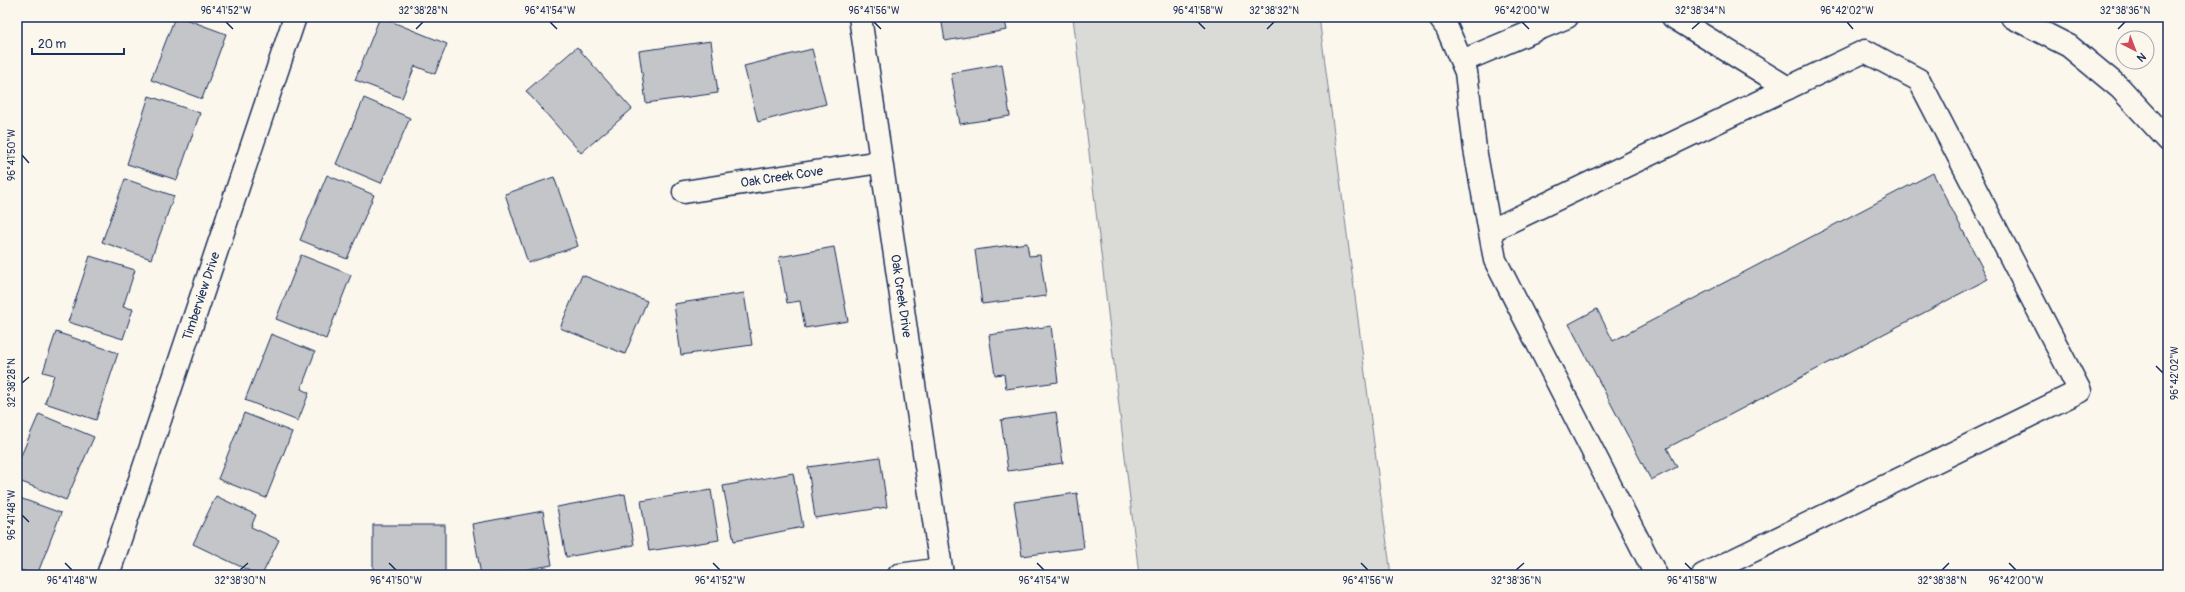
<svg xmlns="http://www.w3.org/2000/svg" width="2185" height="592" font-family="Pangolin,sans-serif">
<rect width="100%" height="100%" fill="#fbf7ec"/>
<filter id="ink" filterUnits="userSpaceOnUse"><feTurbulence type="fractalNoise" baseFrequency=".025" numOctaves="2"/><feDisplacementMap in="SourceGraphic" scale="8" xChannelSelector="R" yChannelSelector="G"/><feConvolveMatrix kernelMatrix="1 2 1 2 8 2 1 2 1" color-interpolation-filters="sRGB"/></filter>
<g filter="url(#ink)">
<path fill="#dadad7" stroke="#7a849a" d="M 1073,17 L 1319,17 L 1391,575 L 1139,575 Z"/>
<g fill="#c3c5c9" stroke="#1b2f5e">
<path d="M 175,17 L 180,17 L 226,34 L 202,99 L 151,80 Z"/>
<path d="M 380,17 L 447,44 L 435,74 L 415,66 L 402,98 L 355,80 Z"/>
<path d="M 424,17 L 436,17 L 435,20 Z"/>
<path d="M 941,17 L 1004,17 L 1007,30 L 945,41 Z"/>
<path d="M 711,41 L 718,93 L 646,103 L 639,51 Z"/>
<path d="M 577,47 L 632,109 L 581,153 L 526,91 Z"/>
<path d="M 812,49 L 826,104 L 758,122 L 744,66 Z"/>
<path d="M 1002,64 L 1010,116 L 960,124 L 951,73 Z"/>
<path d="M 149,96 L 200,113 L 177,180 L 127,164 Z"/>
<path d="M 364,98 L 410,118 L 381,183 L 336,164 Z"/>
<path d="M 1933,173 L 1988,279 L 1667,448 L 1677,467 L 1651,480 L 1569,324 L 1597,309 L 1613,341 Z"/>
<path d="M 327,175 L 374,195 L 347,259 L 300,240 Z"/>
<path d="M 554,177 L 578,246 L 528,263 L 505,194 Z"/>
<path d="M 125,179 L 174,196 L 151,259 L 102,242 Z"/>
<path d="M 1027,243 L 1029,256 L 1040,255 L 1046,296 L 982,304 L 975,250 Z"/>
<path d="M 834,247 L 848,321 L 805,328 L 800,301 L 787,303 L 779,257 Z"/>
<path d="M 301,255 L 351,275 L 326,339 L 276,319 Z"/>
<path d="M 90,256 L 135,270 L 123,307 L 133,309 L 123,339 L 68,322 Z"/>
<path d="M 582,275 L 647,301 L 625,354 L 560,328 Z"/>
<path d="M 744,293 L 752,345 L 681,355 L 674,304 Z"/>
<path d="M 1051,326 L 1058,382 L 1006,389 L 1004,374 L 995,375 L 989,335 Z"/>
<path d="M 56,332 L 118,353 L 96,420 L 45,403 L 54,375 L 43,372 Z"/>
<path d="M 271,334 L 315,352 L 301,389 L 309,393 L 298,421 L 245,400 Z"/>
<path d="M 1056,412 L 1063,463 L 1008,471 L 1001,420 Z"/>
<path d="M 244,413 L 292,432 L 266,498 L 218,479 Z"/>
<path d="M 39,414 L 94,437 L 66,500 L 17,480 L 17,465 Z"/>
<path d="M 880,457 L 887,507 L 815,518 L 808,467 Z"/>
<path d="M 793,473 L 803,527 L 734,541 L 723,486 Z"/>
<path d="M 711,490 L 719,540 L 649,551 L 641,501 Z"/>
<path d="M 1077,493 L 1084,548 L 1022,556 L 1014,502 Z"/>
<path d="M 625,494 L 634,545 L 566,557 L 557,507 Z"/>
<path d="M 216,496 L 256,515 L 251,527 L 279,540 L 262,575 L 258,575 L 193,544 Z"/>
<path d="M 17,497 L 61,513 L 37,575 L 17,569 Z"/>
<path d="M 543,511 L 552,565 L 494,575 L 481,575 L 472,524 Z"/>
<rect x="373" y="525" width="72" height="50"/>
</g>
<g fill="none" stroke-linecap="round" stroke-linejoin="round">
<defs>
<g id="minor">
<path id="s1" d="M 860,17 L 942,575"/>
<path d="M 1439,17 L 1447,28 L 1466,72 L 1475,149 L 1495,260 L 1656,575"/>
<path d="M 1673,17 L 1788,88"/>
<path d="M 2012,17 L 2069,46 L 2120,88 L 2168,140"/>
<path d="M 1462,61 L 1567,17"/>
<path id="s2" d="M 684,192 L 880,162"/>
<path d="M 1490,231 L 1865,51 L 1919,80 L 2080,391 L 1703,575"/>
<path id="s3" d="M 108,575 L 295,17"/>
<path d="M 899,575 L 941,569"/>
</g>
</defs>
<use href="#minor" stroke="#1b2f5e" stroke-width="25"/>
<use href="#minor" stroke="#fbf7ec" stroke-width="22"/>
</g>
</g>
<path fill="none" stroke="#1b2f5e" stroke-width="1.5" d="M 226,22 L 233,29M 550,22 L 557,29M 874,22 L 881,29M 1198,22 L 1205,29M 1522,22 L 1529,29M 1847,22 L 1853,29M 416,29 L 423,22M 1267,29 L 1274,22M 1692,29 L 1700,22M 2118,29 L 2125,22M 22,155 L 29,163M 2156,366 L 2163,373M 22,383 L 29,377M 22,515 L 29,522M 65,563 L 72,570M 389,563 L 396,570M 713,563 L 720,570M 1037,563 L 1044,570M 1361,563 L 1368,570M 1685,563 L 1692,570M 2009,563 L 2016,570M 240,570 L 248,563M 1516,570 L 1524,563M 1942,570 L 1949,563"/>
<g text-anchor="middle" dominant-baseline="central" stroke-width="3.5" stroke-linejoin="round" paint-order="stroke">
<g font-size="13" fill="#1b2f5e" stroke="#fbf7ec">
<text stroke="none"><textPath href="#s2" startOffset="99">Oak Creek Cove</textPath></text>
<text stroke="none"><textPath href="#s3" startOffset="294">Timberview Drive</textPath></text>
<text stroke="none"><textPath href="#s1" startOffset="282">Oak Creek Drive</textPath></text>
</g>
</g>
<rect width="2185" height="592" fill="none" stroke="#fbf7ec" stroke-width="44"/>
<g transform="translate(2135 50) rotate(138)"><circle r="19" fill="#fbf7ec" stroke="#a1a7b3"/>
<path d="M0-3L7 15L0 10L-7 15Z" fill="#d1495b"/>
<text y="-6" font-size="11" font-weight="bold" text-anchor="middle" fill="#1b2f5e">N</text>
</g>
<path d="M32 48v6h92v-6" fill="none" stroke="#1b2f5e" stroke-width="2"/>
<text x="38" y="48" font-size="12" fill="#1b2f5e" stroke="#fbf7ec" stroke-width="3" paint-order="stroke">20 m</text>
<rect x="22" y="22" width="2141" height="548" fill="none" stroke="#1b2f5e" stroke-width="1.5"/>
<g font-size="10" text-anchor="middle" fill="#1b2f5e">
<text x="226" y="14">96°41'52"W</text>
<text x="423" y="14">32°38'28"N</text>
<text x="550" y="14">96°41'54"W</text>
<text x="874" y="14">96°41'56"W</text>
<text x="1198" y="14">96°41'58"W</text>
<text x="1274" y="14">32°38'32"N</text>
<text x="1522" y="14">96°42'00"W</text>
<text x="1700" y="14">32°38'34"N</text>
<text x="1847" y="14">96°42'02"W</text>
<text x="2125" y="14">32°38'36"N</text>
<text transform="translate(11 155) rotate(-90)" y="4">96°41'50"W</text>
<text transform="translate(2174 373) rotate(-90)" y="4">96°42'02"W</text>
<text transform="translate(11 383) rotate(-90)" y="4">32°38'28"N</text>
<text transform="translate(11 515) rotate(-90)" y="4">96°41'48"W</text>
<text x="72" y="584">96°41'48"W</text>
<text x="240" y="584">32°38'30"N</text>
<text x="396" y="584">96°41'50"W</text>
<text x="720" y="584">96°41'52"W</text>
<text x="1044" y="584">96°41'54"W</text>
<text x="1368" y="584">96°41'56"W</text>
<text x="1516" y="584">32°38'36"N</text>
<text x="1692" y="584">96°41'58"W</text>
<text x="1942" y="584">32°38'38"N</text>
<text x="2016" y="584">96°42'00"W</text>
</g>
</svg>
